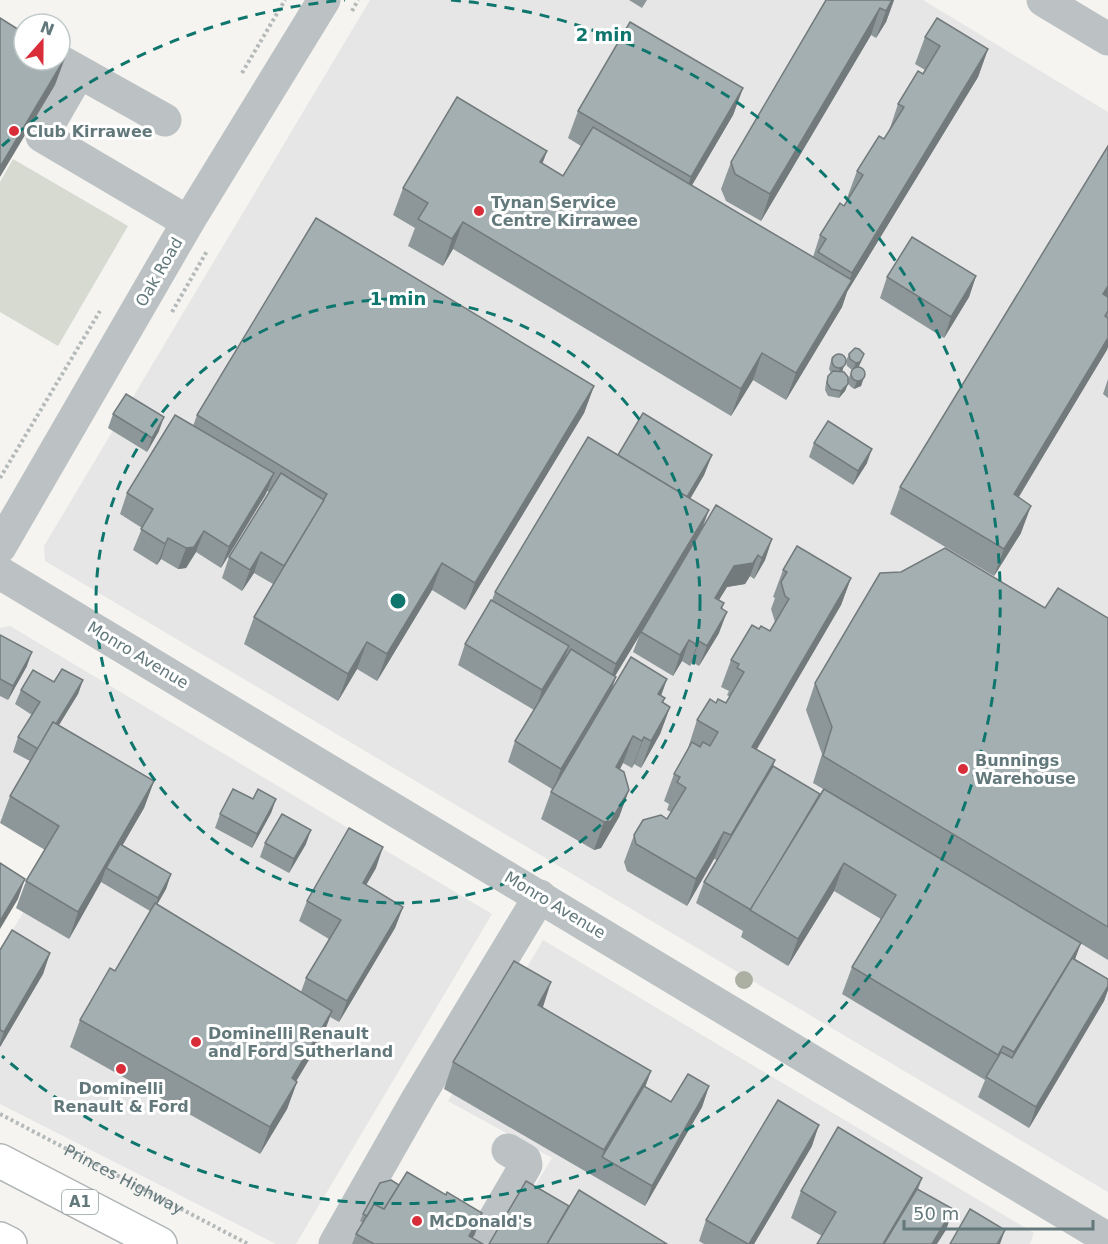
<svg xmlns="http://www.w3.org/2000/svg" width="1108" height="1244" font-family="'DejaVu Sans',sans-serif">
<rect width="100%" height="100%" fill="#f5f4f1"/>
<g fill="#e5e6e5">
<path d="M 370,0 L 923,0 L 1108,112 L 1108,1192 L 45,561 L 44,546 Z"/>
<path d="M 10,626 L 492,914 L 296,1244 L 276,1244 L 0,1104 L 0,951 L 57,856 L 0,822 L 0,628 Z"/>
<path d="M 543,940 L 1034,1233 L 1030,1244 L 500,1244 L 552,1158 L 448,1101 Z"/>
</g>
<path fill="#d6dad1" d="M 13,159 L 128,226 L 58,346 L 0,312 L 0,182 Z"/>
<g fill="none" stroke-linecap="round" stroke-linejoin="round">
<defs>
<g id="highway">
<path d="M 0,1161 L 160,1244"/>
<path d="M 0,1239 L 10,1244"/>
</g>
</defs>
<use href="#highway" stroke="#afb5b6" stroke-width="36"/>
<g stroke="#b4b9ba" stroke-width="4" stroke-dasharray="3 3" stroke-linecap="butt">
<path d="M 352,11 L 358,0"/>
<path d="M 242,73 L 285,0"/>
<path d="M 172,312 L 207,251"/>
<path d="M 0,478 L 100,311"/>
<path id="s1" d="M 0,1114 L 248,1244"/>
</g>
<g stroke="#bcc2c3" stroke-width="33">
<path d="M 1043,0 L 1108,39"/>
<path d="M 58,60 L 165,120"/>
<path d="M 79,72 L 42,136 L 188,222"/>
<path d="M 0,547 L 188,222 L 324,0"/>
<path d="M 0,573 L 1108,1239"/>
<path d="M 335,1244 L 418,1098 L 540,896"/>
<path d="M 480,1244 L 526,1165 L 525,1160 L 508,1150"/>
</g>
<use href="#highway" stroke="#fff" stroke-width="33"/>
</g>
<circle fill="#abb0a3" cx="744" cy="980" r="9"/>
<g fill="#8d9698">
<path d="M 629,0 L 647,0 L 642,8 Z"/>
<path d="M 826,0 L 894,0 L 886,22 L 876,38 L 871,35 L 761,221 L 726,201 L 721,189 L 731,162 Z"/>
<path d="M 925,37 L 988,49 L 978,77 L 847,292 L 842,307 L 786,400 L 753,380 L 731,416 L 453,249 L 443,266 L 408,246 L 415,228 L 393,215 L 403,188 L 547,151 L 542,164 L 563,176 L 581,146 L 568,138 L 578,111 L 743,88 L 733,115 L 692,185 L 813,257 L 820,235 L 844,206 L 848,199 L 847,198 L 857,171 L 884,139 L 889,131 L 898,104 L 925,70 L 915,64 Z"/>
<path d="M 1108,146 L 1108,347 L 1019,497 L 1021,533 L 994,576 L 890,514 L 900,487 Z"/>
<path d="M 976,276 L 969,297 L 944,338 L 880,298 L 887,277 Z"/>
<path d="M 849,354 L 865,375 L 861,386 L 854,389 L 850,386 L 848,383 L 845,391 L 839,398 L 828,396 L 825,390 L 826,383 L 828,376 L 831,373 L 829,369 L 832,356 L 844,365 L 842,372 L 848,380 L 852,370 L 847,366 L 846,361 Z"/>
<path d="M 1108,379 L 1108,398 L 1103,394 Z"/>
<path d="M 594,386 L 584,413 L 465,610 L 432,590 L 377,681 L 357,669 L 338,701 L 244,644 L 254,617 L 273,584 L 254,573 L 242,591 L 222,578 L 229,557 L 269,492 L 267,491 L 221,568 L 196,552 L 186,568 L 178,569 L 161,559 L 157,565 L 133,550 L 142,528 L 120,514 L 127,493 L 193,426 L 197,415 Z"/>
<path d="M 113,414 L 159,431 L 147,452 L 108,428 Z"/>
<path d="M 814,443 L 867,463 L 853,485 L 809,457 Z"/>
<path d="M 618,455 L 712,455 L 704,475 L 690,499 L 702,529 L 772,539 L 765,560 L 754,579 L 750,576 L 745,584 L 727,587 L 719,600 L 724,603 L 722,609 L 719,633 L 699,666 L 692,662 L 690,666 L 682,661 L 673,676 L 633,652 L 640,634 L 615,676 L 612,689 L 667,679 L 661,696 L 665,698 L 663,703 L 670,707 L 660,734 L 641,768 L 634,764 L 632,768 L 623,763 L 620,769 L 629,790 L 619,817 L 601,848 L 594,850 L 541,819 L 552,789 L 508,762 L 515,741 L 534,710 L 458,665 L 465,644 L 492,600 L 495,592 Z"/>
<path d="M 783,570 L 851,578 L 841,605 L 757,749 L 775,760 L 773,766 L 820,794 L 823,789 L 813,783 L 822,754 L 806,710 L 815,683 L 1045,608 L 1108,618 L 1108,960 L 1080,943 L 1075,959 L 1108,979 L 1108,990 L 1104,1001 L 1029,1128 L 978,1097 L 985,1080 L 842,994 L 852,967 L 881,919 L 834,891 L 788,966 L 741,937 L 743,931 L 696,903 L 704,882 L 717,860 L 714,859 L 687,906 L 627,871 L 624,862 L 634,835 L 667,819 L 671,812 L 667,810 L 669,804 L 664,801 L 674,774 L 688,748 L 697,720 L 716,703 L 726,703 L 730,697 L 727,695 L 729,691 L 721,687 L 731,660 L 759,629 L 770,631 L 775,622 L 771,609 L 775,598 L 773,597 Z"/>
<path d="M 0,635 L 27,666 L 8,700 L 0,696 Z"/>
<path d="M 83,680 L 78,694 L 59,725 L 154,781 L 144,808 L 122,845 L 171,874 L 166,889 L 157,904 L 301,992 L 306,978 L 329,939 L 299,921 L 307,901 L 376,868 L 366,885 L 403,907 L 395,928 L 339,1022 L 330,1017 L 322,1038 L 296,1081 L 297,1082 L 287,1109 L 260,1154 L 70,1047 L 80,1020 L 115,971 L 150,911 L 101,882 L 69,939 L 16,908 L 26,881 L 45,850 L 0,823 L 10,796 L 30,761 L 13,752 L 18,737 L 32,715 L 15,704 L 21,690 L 54,682 Z"/>
<path d="M 253,799 L 276,799 L 271,813 L 252,848 L 215,828 L 220,814 Z"/>
<path d="M 265,843 L 306,844 L 289,873 L 260,857 Z"/>
<path d="M 0,950 L 50,953 L 43,974 L 0,1047 Z"/>
<path d="M 542,1008 L 651,1071 L 645,1087 L 671,1102 L 709,1086 L 702,1107 L 645,1206 L 444,1089 L 453,1062 Z"/>
<path d="M 812,1146 L 754,1244 L 704,1244 L 699,1241 L 706,1220 Z"/>
<path d="M 922,1178 L 918,1190 L 953,1209 L 946,1230 L 822,1236 L 791,1218 L 801,1191 Z"/>
<path d="M 363,1214 L 475,1234 L 472,1238 L 483,1244 L 352,1244 L 356,1234 L 363,1223 L 360,1221 Z"/>
</g>
<g fill="#737a7c">
<path d="M 892,0 L 894,0 L 886,22 L 876,38 L 886,11 Z"/>
<path d="M 880,8 L 871,35 L 761,221 L 770,194 Z"/>
<path d="M 988,49 L 978,77 L 847,292 L 842,307 L 786,400 L 796,373 L 846,289 L 852,273 Z"/>
<path d="M 65,58 L 55,85 L 0,177 L 0,167 Z"/>
<path d="M 743,88 L 733,115 L 681,204 L 691,177 Z"/>
<path d="M 547,151 L 537,178 L 540,162 Z"/>
<path d="M 463,222 L 453,249 L 443,266 L 452,239 Z"/>
<path d="M 976,276 L 969,297 L 944,338 L 951,317 Z"/>
<path d="M 1108,286 L 1108,296 L 1093,321 L 1103,294 Z"/>
<path d="M 1108,338 L 1108,347 L 1107,350 L 1004,521 L 1014,494 Z"/>
<path d="M 762,353 L 753,380 L 731,416 L 741,389 Z"/>
<path d="M 864,354 L 858,369 L 853,370 L 856,363 Z"/>
<path d="M 844,365 L 842,373 L 838,375 L 840,368 Z"/>
<path d="M 863,379 L 861,386 L 854,389 L 857,381 Z"/>
<path d="M 848,384 L 845,391 L 839,398 L 841,391 Z"/>
<path d="M 594,386 L 584,413 L 465,610 L 475,583 Z"/>
<path d="M 164,417 L 159,431 L 147,452 L 152,438 Z"/>
<path d="M 872,449 L 867,463 L 853,485 L 858,471 Z"/>
<path d="M 712,455 L 704,475 L 676,523 L 684,502 Z"/>
<path d="M 274,473 L 266,494 L 221,568 L 229,547 Z"/>
<path d="M 1031,506 L 1021,533 L 994,576 L 1004,549 Z"/>
<path d="M 709,510 L 699,537 L 606,691 L 616,664 Z"/>
<path d="M 204,531 L 196,552 L 186,568 L 178,569 L 186,548 Z"/>
<path d="M 168,538 L 161,559 L 157,565 L 165,544 Z"/>
<path d="M 772,539 L 765,560 L 754,579 L 762,558 Z"/>
<path d="M 261,552 L 254,573 L 242,591 L 250,570 Z"/>
<path d="M 758,555 L 750,576 L 745,584 L 727,587 L 707,619 L 715,598 L 734,566 Z"/>
<path d="M 442,563 L 432,590 L 377,681 L 387,654 Z"/>
<path d="M 851,578 L 841,605 L 742,774 L 752,747 Z"/>
<path d="M 727,612 L 719,633 L 699,666 L 707,646 Z"/>
<path d="M 689,640 L 682,661 L 673,676 L 680,655 Z"/>
<path d="M 699,641 L 692,662 L 690,666 L 697,645 Z"/>
<path d="M 367,642 L 357,669 L 338,701 L 348,674 Z"/>
<path d="M 569,646 L 561,667 L 535,711 L 542,690 Z"/>
<path d="M 32,652 L 27,666 L 8,700 L 13,686 Z"/>
<path d="M 616,677 L 609,698 L 553,790 L 561,769 Z"/>
<path d="M 667,679 L 657,706 L 658,694 Z"/>
<path d="M 83,680 L 78,694 L 35,764 L 40,750 Z"/>
<path d="M 670,707 L 660,734 L 641,768 L 651,741 Z"/>
<path d="M 633,736 L 623,763 L 606,794 L 616,767 Z"/>
<path d="M 644,737 L 634,764 L 632,768 L 642,741 Z"/>
<path d="M 775,760 L 766,787 L 721,862 L 731,835 Z"/>
<path d="M 154,781 L 144,808 L 109,869 L 106,868 L 101,882 L 69,939 L 78,912 Z"/>
<path d="M 629,790 L 619,817 L 601,848 L 594,850 L 604,822 Z"/>
<path d="M 276,799 L 271,813 L 252,848 L 257,834 Z"/>
<path d="M 311,830 L 306,844 L 289,873 L 294,859 Z"/>
<path d="M 724,832 L 714,859 L 687,906 L 696,879 Z"/>
<path d="M 383,847 L 376,868 L 355,904 L 363,883 Z"/>
<path d="M 844,863 L 834,891 L 788,966 L 798,939 Z"/>
<path d="M 171,874 L 166,889 L 153,912 L 158,898 Z"/>
<path d="M 25,879 L 18,899 L 0,929 L 0,921 Z"/>
<path d="M 403,907 L 395,928 L 339,1022 L 347,1001 Z"/>
<path d="M 1081,943 L 1071,970 L 1004,1079 L 1014,1052 Z"/>
<path d="M 50,953 L 43,974 L 0,1047 L 0,1043 L 4,1032 Z"/>
<path d="M 551,982 L 542,1010 L 538,1005 Z"/>
<path d="M 1108,986 L 1108,990 L 1104,1001 L 1029,1128 L 1036,1107 Z"/>
<path d="M 332,1011 L 322,1038 L 282,1105 L 292,1078 Z"/>
<path d="M 651,1071 L 641,1098 L 602,1157 L 604,1150 Z"/>
<path d="M 297,1082 L 287,1109 L 260,1154 L 270,1127 Z"/>
<path d="M 709,1086 L 702,1107 L 645,1206 L 652,1186 Z"/>
<path d="M 819,1125 L 812,1146 L 754,1244 L 749,1244 Z"/>
<path d="M 953,1209 L 946,1230 L 937,1244 L 932,1244 Z"/>
<path d="M 482,1213 L 475,1234 L 469,1244 L 469,1236 Z"/>
<path d="M 1005,1230 L 1000,1244 L 997,1244 Z"/>
</g>
<g fill="#a4afb1" stroke="#737a7c" stroke-width="1.5">
<path d="M 826,0 L 892,0 L 886,11 L 880,8 L 770,194 L 735,174 L 731,162 Z"/>
<path d="M 0,18 L 24,33 L 24,60 L 60,60 L 60,54 L 65,58 L 0,167 Z"/>
<path d="M 937,18 L 988,49 L 852,273 L 818,252 L 826,239 L 820,235 L 840,203 L 844,206 L 863,175 L 857,171 L 879,136 L 884,139 L 904,107 L 898,104 L 918,71 L 923,74 L 940,46 L 925,37 Z"/>
<path d="M 630,22 L 743,88 L 691,177 L 578,111 Z"/>
<path d="M 457,97 L 547,151 L 540,162 L 563,176 L 593,127 L 852,280 L 796,373 L 762,353 L 741,389 L 463,222 L 452,239 L 418,219 L 428,203 L 403,188 Z"/>
<path d="M 1108,146 L 1108,286 L 1103,294 L 1108,297 L 1108,311 L 1105,316 L 1108,318 L 1108,338 L 1014,494 L 1031,506 L 1004,549 L 900,487 Z"/>
<path d="M 316,218 L 594,386 L 475,583 L 442,563 L 387,654 L 367,642 L 348,674 L 254,617 L 327,494 L 197,415 Z"/>
<path d="M 912,237 L 976,276 L 951,317 L 887,277 Z"/>
<path d="M 855,348 L 859,349 L 864,354 L 860,362 L 856,363 L 850,359 L 849,354 Z"/>
<circle cx="839" cy="361" r="7"/>
<circle cx="858" cy="374" r="7"/>
<path d="M 833,371 L 844,372 L 848,377 L 848,384 L 841,391 L 831,389 L 827,383 L 828,376 Z"/>
<path d="M 126,394 L 164,417 L 152,438 L 113,414 Z"/>
<path d="M 643,413 L 712,455 L 687,497 L 618,455 Z"/>
<path d="M 175,415 L 274,473 L 229,547 L 204,531 L 194,547 L 186,548 L 168,538 L 165,544 L 141,529 L 153,509 L 127,493 Z"/>
<path d="M 828,421 L 872,449 L 858,471 L 814,443 Z"/>
<path d="M 588,437 L 709,510 L 616,664 L 495,592 Z"/>
<path d="M 281,473 L 324,500 L 284,566 L 261,552 L 250,570 L 229,557 Z"/>
<path d="M 716,505 L 772,539 L 762,558 L 758,555 L 753,563 L 734,566 L 715,598 L 724,603 L 721,608 L 727,612 L 707,646 L 699,641 L 697,645 L 689,640 L 680,655 L 641,632 Z"/>
<path d="M 797,546 L 851,578 L 752,747 L 775,760 L 731,835 L 724,832 L 696,879 L 636,844 L 634,835 L 643,820 L 661,815 L 667,819 L 686,788 L 677,782 L 680,777 L 674,774 L 692,742 L 700,747 L 703,742 L 710,746 L 718,732 L 697,720 L 710,699 L 716,703 L 718,699 L 726,703 L 744,672 L 737,668 L 739,664 L 731,660 L 752,625 L 759,629 L 761,626 L 770,631 L 789,599 L 785,596 L 781,582 L 787,572 L 783,570 Z"/>
<path d="M 945,548 L 1045,608 L 1058,588 L 1108,618 L 1108,927 L 823,756 L 832,727 L 815,683 L 880,573 L 901,572 Z"/>
<path d="M 491,600 L 569,646 L 542,690 L 465,644 Z"/>
<path d="M 0,635 L 32,652 L 13,686 L 0,679 Z"/>
<path d="M 571,649 L 616,677 L 561,769 L 515,741 Z"/>
<path d="M 631,657 L 667,679 L 658,694 L 665,698 L 662,702 L 670,707 L 651,741 L 644,737 L 642,741 L 633,736 L 616,767 L 624,772 L 629,790 L 611,821 L 604,822 L 551,792 Z"/>
<path d="M 62,669 L 83,680 L 56,724 L 53,722 L 38,749 L 18,737 L 40,702 L 21,690 L 33,670 L 54,682 Z"/>
<path d="M 53,722 L 154,781 L 78,912 L 26,881 L 59,826 L 10,796 Z"/>
<path d="M 773,766 L 820,794 L 751,910 L 704,882 Z"/>
<path d="M 233,789 L 253,799 L 258,789 L 276,799 L 257,834 L 220,814 Z"/>
<path d="M 824,789 L 1081,943 L 1014,1052 L 1003,1046 L 998,1055 L 852,967 L 896,895 L 844,863 L 798,939 L 750,910 Z"/>
<path d="M 282,814 L 311,830 L 294,859 L 265,843 Z"/>
<path d="M 349,828 L 383,847 L 363,883 L 403,907 L 347,1001 L 306,978 L 341,920 L 307,901 Z"/>
<path d="M 120,844 L 171,874 L 158,898 L 106,868 Z"/>
<path d="M 0,863 L 25,879 L 0,921 Z"/>
<path d="M 155,903 L 332,1011 L 292,1078 L 297,1082 L 270,1127 L 80,1020 L 110,968 L 115,971 Z"/>
<path d="M 12,930 L 50,953 L 4,1032 L 0,1030 L 0,950 Z"/>
<path d="M 1072,958 L 1108,979 L 1108,986 L 1036,1107 L 986,1077 L 1001,1052 L 1012,1058 Z"/>
<path d="M 514,961 L 551,982 L 538,1005 L 651,1071 L 604,1150 L 453,1062 Z"/>
<path d="M 688,1074 L 709,1086 L 652,1186 L 602,1157 L 644,1086 L 671,1102 Z"/>
<path d="M 778,1100 L 819,1125 L 749,1244 L 748,1244 L 706,1220 Z"/>
<path d="M 838,1127 L 922,1178 L 883,1244 L 817,1244 L 836,1212 L 801,1191 Z"/>
<path d="M 407,1172 L 446,1195 L 447,1192 L 482,1213 L 469,1236 L 483,1244 L 374,1244 L 356,1234 L 374,1204 L 384,1209 Z"/>
<path d="M 391,1180 L 399,1185 L 384,1209 L 374,1204 L 367,1216 L 363,1214 L 380,1183 Z"/>
<path d="M 526,1181 L 569,1206 L 547,1244 L 489,1244 Z"/>
<path d="M 917,1189 L 953,1209 L 932,1244 L 884,1244 Z"/>
<path d="M 579,1190 L 667,1244 L 547,1244 Z"/>
<path d="M 970,1209 L 1005,1230 L 997,1244 L 950,1244 Z"/>
</g>
<g fill="none" stroke="#0f766e" stroke-width="3" stroke-dasharray="10 8">
<circle cx="398" cy="601" r="302"/>
<path d="M2 146A603 603 0 0 1 345 0M451 0A603 603 0 1 1 2 1056"/>
</g>
<g fill="#d92e3a" stroke="#fff" stroke-width="2">
<circle cx="14" cy="131" r="6"/>
<circle cx="479" cy="211" r="6"/>
<circle cx="963" cy="769" r="6"/>
<circle cx="196" cy="1042" r="6"/>
<circle cx="121" cy="1069" r="6"/>
<circle cx="417" cy="1221" r="6"/>
</g>
<g text-anchor="middle" dominant-baseline="central" stroke-width="6" stroke-linejoin="round" paint-order="stroke">
<rect fill="#fff" stroke="#91a0a3" stroke-width="1.5" x="62" y="1190" width="36" height="24" rx="4.5"/>
<g font-size="15" font-weight="bold" fill="#62787b">
<text x="80" y="1202">A1</text>
</g>
<g font-size="16" font-weight="bold" fill="#62787b" stroke="#fff" text-anchor="start">
<text x="26" y="131">Club Kirrawee</text>
<text x="491" y="202">Tynan Service<tspan x="491" dy="18">Centre Kirrawee</tspan></text>
<text x="975" y="760">Bunnings<tspan x="975" dy="18">Warehouse</tspan></text>
<text x="208" y="1033">Dominelli Renault<tspan x="208" dy="18">and Ford Sutherland</tspan></text>
<text x="121" y="1088" text-anchor="middle">Dominelli<tspan x="121" dy="18">Renault &amp; Ford</tspan></text>
<text x="429" y="1221">McDonald's</text>
</g>
<g font-size="16" fill="#62787b" stroke="#fff">
<text transform="translate(159 272) rotate(-60)">Oak Road</text>
<text transform="translate(138 655) rotate(31)">Monro Avenue</text>
<text transform="translate(555 905) rotate(31)">Monro Avenue</text>
<text stroke="none"><textPath href="#s1" startOffset="140">Princes Highway</textPath></text>
</g>
</g>
<circle cx="398" cy="601" r="9" fill="#0f766e" stroke="#fff" stroke-width="3"/>
<g font-size="18" text-anchor="middle" font-weight="bold" fill="#0f766e" stroke="#fff" stroke-width="6" stroke-linejoin="round" paint-order="stroke">
<text x="604" y="41">2 min</text>
<text x="398" y="305">1 min</text>
</g>
<g transform="translate(42 42) rotate(21)"><circle r="28" fill="#ffffff" stroke="#c0c9ca" stroke-width="1.5"/>
<path d="M0-4.5L10 22L0 15L-10 22Z" fill="#d92e3a"/>
<text y="-9" font-size="16" font-weight="bold" text-anchor="middle" fill="#62787b">N</text>
</g>
<path d="M904 1220v9h189v-9" fill="none" stroke="#62787b" stroke-width="3"/>
<text x="913" y="1220" font-size="18" fill="#62787b" stroke="#ffffff" stroke-width="4.5" paint-order="stroke">50 m</text>
</svg>
